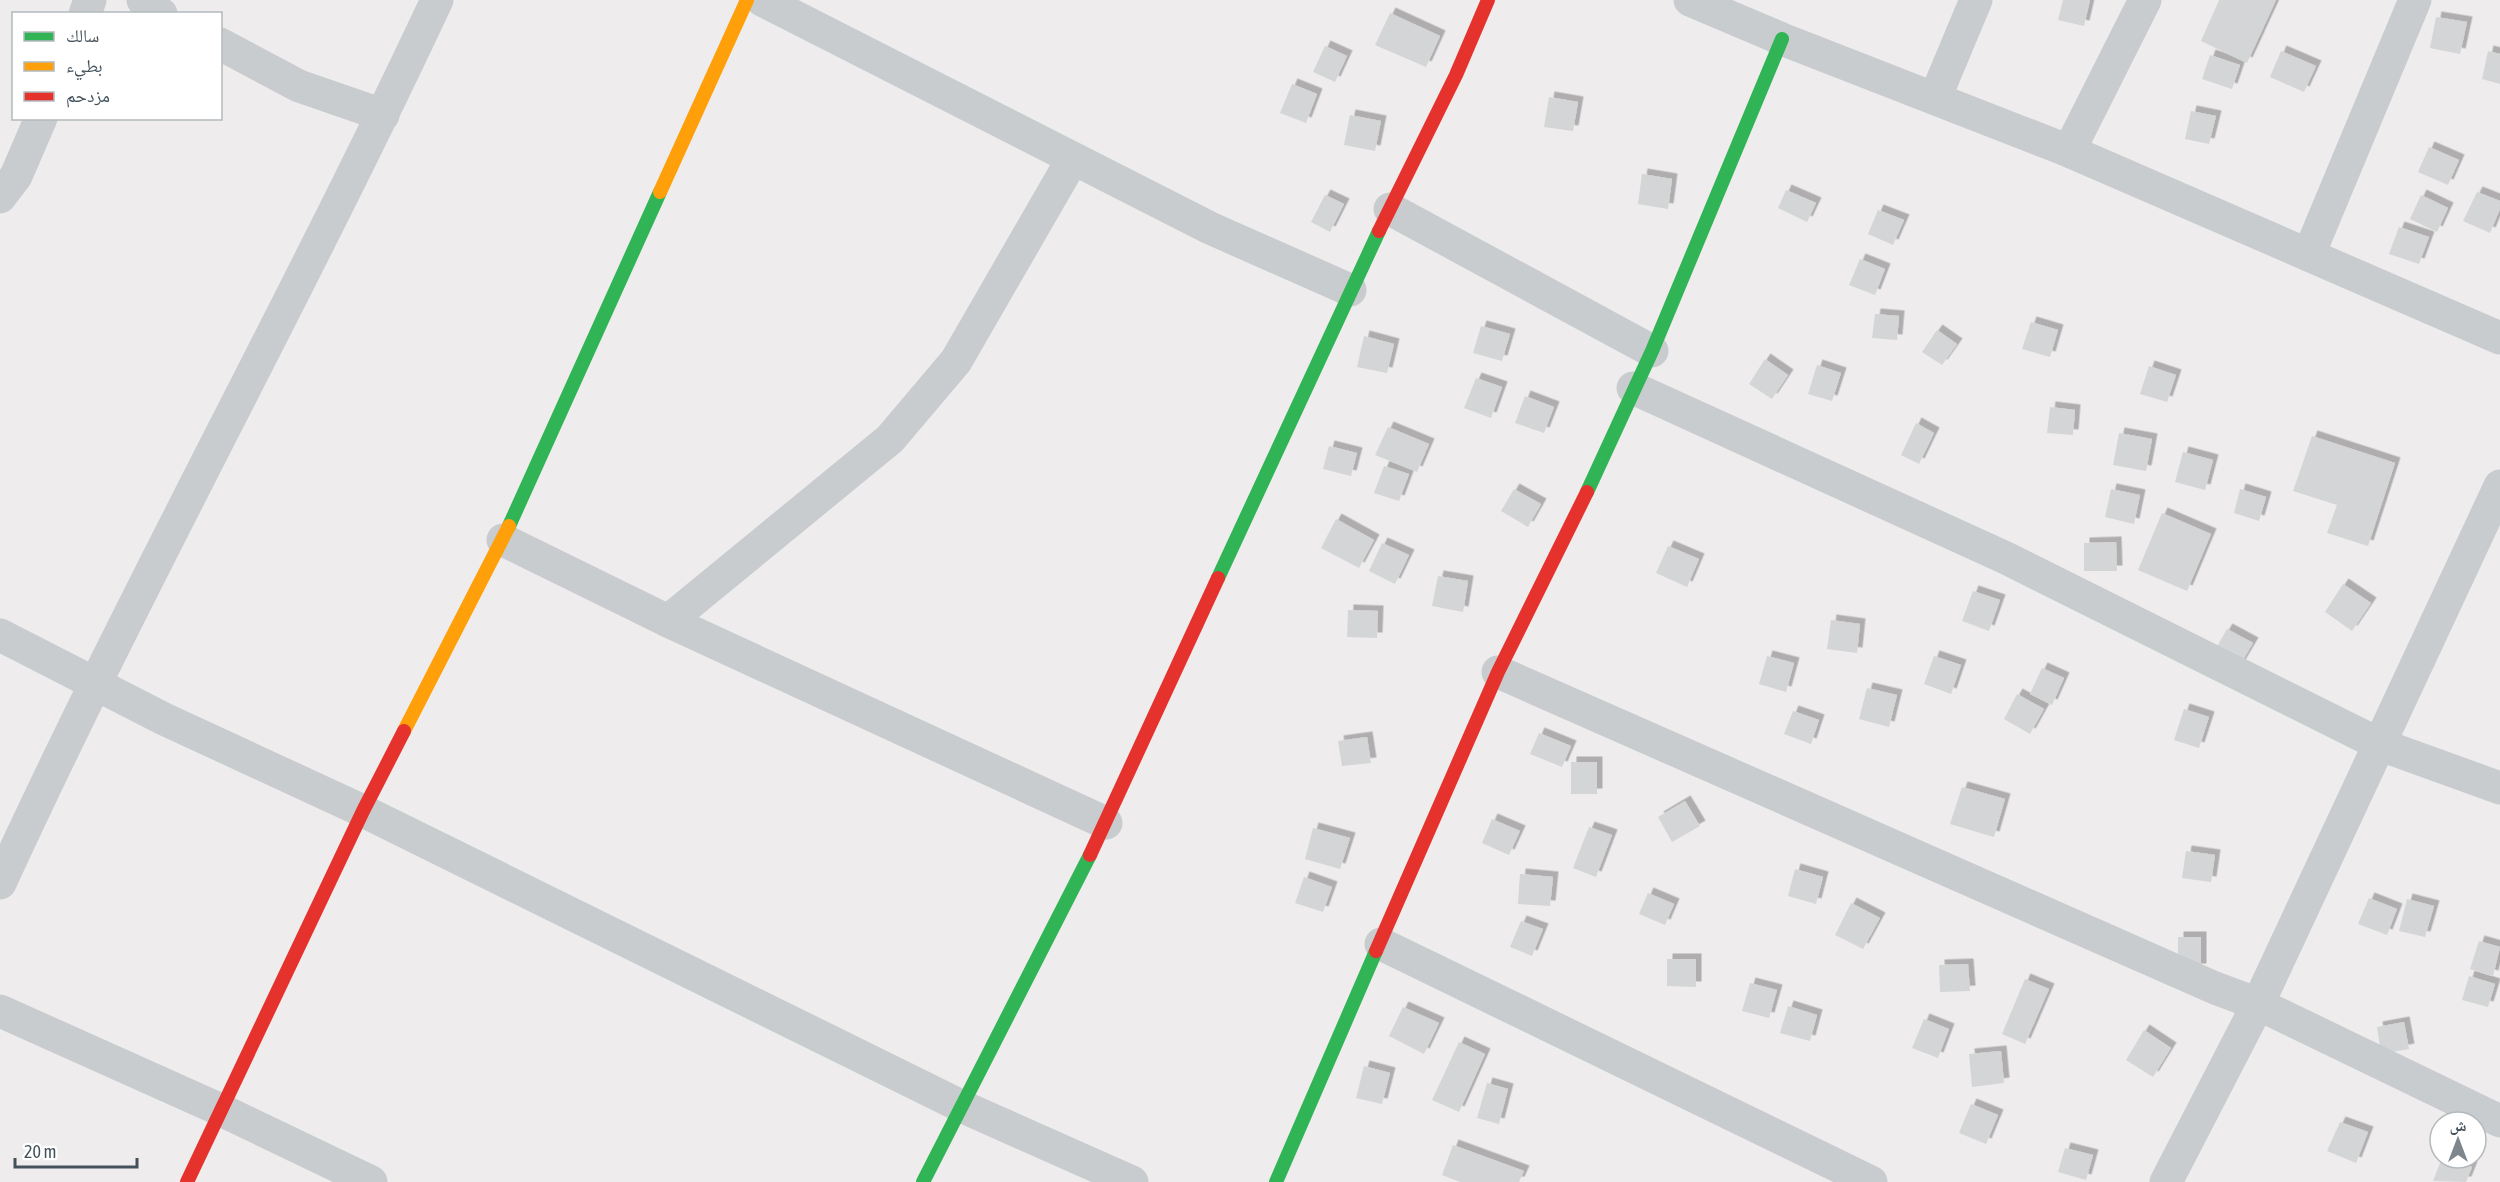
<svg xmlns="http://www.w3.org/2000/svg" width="2500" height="1182" font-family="'Asap Condensed','Noto Naskh Arabic',sans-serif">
<defs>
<filter id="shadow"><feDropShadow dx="5.5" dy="-5.5" stdDeviation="0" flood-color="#0004"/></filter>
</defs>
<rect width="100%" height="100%" fill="#eeecec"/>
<g fill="#d4d5d7" filter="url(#shadow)">
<path d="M 2063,0 L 2090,0 L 2084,26 L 2058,20 Z"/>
<path d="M 2219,0 L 2276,0 L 2247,63 L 2201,41 Z"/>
<path d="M 1390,13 L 1440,36 L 1426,67 L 1375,45 Z"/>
<path d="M 2436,17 L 2467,22 L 2460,54 L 2430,48 Z"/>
<path d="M 1325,46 L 1347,56 L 1335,82 L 1313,72 Z"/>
<path d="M 2281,51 L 2316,66 L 2304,92 L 2270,77 Z"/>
<path d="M 2488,51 L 2500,54 L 2500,84 L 2482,79 Z"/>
<path d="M 2210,55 L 2240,65 L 2232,89 L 2202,79 Z"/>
<path d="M 1292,84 L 1317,94 L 1306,123 L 1280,113 Z"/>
<path d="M 1549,97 L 1578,102 L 1573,131 L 1544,127 Z"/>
<path d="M 2191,111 L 2216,116 L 2209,144 L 2185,139 Z"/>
<path d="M 1350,115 L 1381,121 L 1375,151 L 1344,145 Z"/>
<path d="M 2429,147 L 2459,160 L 2448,185 L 2418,172 Z"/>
<path d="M 1642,174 L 1672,179 L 1668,209 L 1638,204 Z"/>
<path d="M 1786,190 L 1816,203 L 1807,222 L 1778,208 Z"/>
<path d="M 2477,192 L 2500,201 L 2500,209 L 2490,233 L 2463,221 Z"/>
<path d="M 1325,195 L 1344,204 L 1330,232 L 1311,222 Z"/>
<path d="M 2421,195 L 2448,208 L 2437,232 L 2410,219 Z"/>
<path d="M 1878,210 L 1904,220 L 1893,245 L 1868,234 Z"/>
<path d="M 2399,227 L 2429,237 L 2419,264 L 2389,254 Z"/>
<path d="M 1860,259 L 1885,269 L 1875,295 L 1849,285 Z"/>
<path d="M 1875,314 L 1899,316 L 1897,340 L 1872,338 Z"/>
<path d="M 2031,322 L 2058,330 L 2050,357 L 2022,349 Z"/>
<path d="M 1481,326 L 1510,334 L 1502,361 L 1473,353 Z"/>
<path d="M 1937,330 L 1957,344 L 1942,365 L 1922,352 Z"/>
<path d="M 1364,336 L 1394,344 L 1387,373 L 1357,367 Z"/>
<path d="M 1765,359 L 1788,375 L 1772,399 L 1749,384 Z"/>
<path d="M 1817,365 L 1841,373 L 1832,401 L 1808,394 Z"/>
<path d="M 2149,366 L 2176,375 L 2167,402 L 2140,394 Z"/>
<path d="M 1476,378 L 1502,387 L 1491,418 L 1464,408 Z"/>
<path d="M 1525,396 L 1554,407 L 1544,433 L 1515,423 Z"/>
<path d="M 2050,407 L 2075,410 L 2073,435 L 2047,433 Z"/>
<path d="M 1916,423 L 1934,433 L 1919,464 L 1901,455 Z"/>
<path d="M 1388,427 L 1429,444 L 1417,472 L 1375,455 Z"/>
<path d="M 2119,433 L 2152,439 L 2146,471 L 2113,465 Z"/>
<path d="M 2312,436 L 2395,463 L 2368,546 L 2327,533 L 2337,505 L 2293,491 Z"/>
<path d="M 1329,446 L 1357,453 L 1351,476 L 1323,469 Z"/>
<path d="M 2183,452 L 2213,460 L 2205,490 L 2175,482 Z"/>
<path d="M 1384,466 L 1409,474 L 1399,501 L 1374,493 Z"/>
<path d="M 1514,489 L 1541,504 L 1528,527 L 1501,511 Z"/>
<path d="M 2111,489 L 2140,495 L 2134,524 L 2105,517 Z"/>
<path d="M 2240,489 L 2266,497 L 2259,521 L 2234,513 Z"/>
<path d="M 2162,513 L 2211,534 L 2187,591 L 2138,570 Z"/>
<path d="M 1336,519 L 1374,540 L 1359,568 L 1321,548 Z"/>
<path d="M 2116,542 L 2117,571 L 2084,571 L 2084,543 Z"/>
<path d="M 1382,543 L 1409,555 L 1395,584 L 1369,571 Z"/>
<path d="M 1668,546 L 1699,559 L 1687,587 L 1656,573 Z"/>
<path d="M 1438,576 L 1468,581 L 1463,612 L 1432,606 Z"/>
<path d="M 2343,584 L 2371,603 L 2352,631 L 2325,612 Z"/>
<path d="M 1973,591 L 2000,600 L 1989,631 L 1962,621 Z"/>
<path d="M 1348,610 L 1378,611 L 1377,638 L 1347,637 Z"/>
<path d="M 1831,620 L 1860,624 L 1857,653 L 1827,649 Z"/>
<path d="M 2227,629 L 2253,643 L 2236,672 L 2211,657 Z"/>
<path d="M 1767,656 L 1794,663 L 1786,692 L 1759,684 Z"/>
<path d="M 1934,656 L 1961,665 L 1951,694 L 1924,684 Z"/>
<path d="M 2042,668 L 2064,678 L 2052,705 L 2030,694 Z"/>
<path d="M 1867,688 L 1897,695 L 1889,727 L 1859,719 Z"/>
<path d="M 2017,694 L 2044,709 L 2030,734 L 2004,719 Z"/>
<path d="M 2184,709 L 2209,717 L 2199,748 L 2174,740 Z"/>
<path d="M 1793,711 L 1819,720 L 1811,744 L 1784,734 Z"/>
<path d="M 1539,733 L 1571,746 L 1562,767 L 1530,754 Z"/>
<path d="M 1367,737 L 1371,763 L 1342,766 L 1338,741 Z"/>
<rect x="1571" y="762" width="26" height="32"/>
<path d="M 1962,787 L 2005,799 L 1994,837 L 1950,824 Z"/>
<path d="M 1685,801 L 1700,826 L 1672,842 L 1658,817 Z"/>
<path d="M 1492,819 L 1520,831 L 1509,855 L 1482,843 Z"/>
<path d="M 1589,827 L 1612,835 L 1596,877 L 1573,868 Z"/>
<path d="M 1313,828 L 1350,838 L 1340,869 L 1305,859 Z"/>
<path d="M 2186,851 L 2215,855 L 2211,882 L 2182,878 Z"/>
<path d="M 1795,869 L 1823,877 L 1816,904 L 1788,896 Z"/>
<path d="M 1520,874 L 1553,877 L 1550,906 L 1518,904 Z"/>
<path d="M 1304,877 L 1332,887 L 1323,912 L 1295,903 Z"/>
<path d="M 1648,893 L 1674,904 L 1665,925 L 1639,914 Z"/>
<path d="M 2369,898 L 2397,909 L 2387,935 L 2358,924 Z"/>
<path d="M 2407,899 L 2434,906 L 2425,937 L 2399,931 Z"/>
<path d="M 1851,903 L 1880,918 L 1863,949 L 1835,935 Z"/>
<path d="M 1521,921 L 1543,929 L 1532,956 L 1510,947 Z"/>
<rect x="2178" y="937" width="23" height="32"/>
<path d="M 2479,941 L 2500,947 L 2493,976 L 2470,969 Z"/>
<path d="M 1667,959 L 1696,959 L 1696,987 L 1667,986 Z"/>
<path d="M 1968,964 L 1970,991 L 1940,992 L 1939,965 Z"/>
<path d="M 2469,976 L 2495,984 L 2488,1007 L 2462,1000 Z"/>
<path d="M 2025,979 L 2049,989 L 2025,1044 L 2002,1034 Z"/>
<path d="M 1750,983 L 1777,990 L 1769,1018 L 1742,1011 Z"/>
<path d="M 1788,1006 L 1817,1015 L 1810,1041 L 1780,1033 Z"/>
<path d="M 1403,1007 L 1439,1023 L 1424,1054 L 1389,1036 Z"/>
<path d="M 1924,1019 L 1949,1029 L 1938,1058 L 1912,1048 Z"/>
<path d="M 2404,1022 L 2409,1049 L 2381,1054 L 2377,1027 Z"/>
<path d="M 2144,1030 L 2171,1048 L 2153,1077 L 2126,1060 Z"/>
<path d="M 1459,1042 L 1485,1054 L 1459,1112 L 1432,1100 Z"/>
<path d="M 2001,1051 L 2004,1083 L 1972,1087 L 1969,1054 Z"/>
<path d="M 1364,1066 L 1390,1073 L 1382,1104 L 1356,1098 Z"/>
<path d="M 1487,1083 L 1508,1089 L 1499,1124 L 1477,1118 Z"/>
<path d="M 1971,1104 L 1998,1115 L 1986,1144 L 1959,1133 Z"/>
<path d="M 2340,1122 L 2368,1132 L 2356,1163 L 2327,1151 Z"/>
<path d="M 1453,1145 L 1524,1171 L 1519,1182 L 1460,1182 L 1442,1175 Z"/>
<path d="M 2065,1148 L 2093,1155 L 2086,1180 L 2058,1172 Z"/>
<path d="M 2442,1158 L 2472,1167 L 2466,1182 L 2433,1181 Z"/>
</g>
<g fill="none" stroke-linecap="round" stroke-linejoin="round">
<g stroke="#c8ccce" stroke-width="33">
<path d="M 143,0 L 161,14"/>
<path d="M 762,0 L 1210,228 L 1350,290"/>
<path d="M 1690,0 L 1782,39 L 2069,151 L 2500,338"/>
<path d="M 85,14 L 90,0"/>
<path d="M 220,44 L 299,86 L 383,115"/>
<path d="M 1935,98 L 1976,0"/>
<path d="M 2069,151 L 2145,0"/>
<path d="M 0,197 L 16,176 L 41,118"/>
<path d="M 1390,209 L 1652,351"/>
<path d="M 2309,254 L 2415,0"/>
<path d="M 1633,388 L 2006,558 L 2381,745 L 2500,788"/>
<path d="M 503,540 L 668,621 L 1106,823"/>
<path d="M 668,621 L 890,439 L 956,361 L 1072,160"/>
<path d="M 0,635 L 164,719 L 363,811 L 961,1106 L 1132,1182"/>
<path d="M 1498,672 L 2215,988 L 2258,1004 L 2500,1121"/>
<path d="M 0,883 C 137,585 298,297 437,0"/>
<path d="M 1381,944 L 1871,1182"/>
<path d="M 0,1011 L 221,1110 L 371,1182"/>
<path d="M 2166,1182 L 2258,1004 L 2500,486"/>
</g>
<g stroke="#30b455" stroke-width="14">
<path d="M 1587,492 L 1652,351 L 1782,39"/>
<path d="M 509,526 L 660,192"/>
<path d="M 1218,578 L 1379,231"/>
<path d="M 923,1182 L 1090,855"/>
<path d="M 1276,1182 L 1376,951"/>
</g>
<g stroke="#ff9f0a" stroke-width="14">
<path d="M 660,192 L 747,0"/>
<path d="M 404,731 L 509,526"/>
</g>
<g stroke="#e5322d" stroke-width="14">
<path d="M 1379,231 L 1456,75 L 1488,0"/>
<path d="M 1090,855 L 1218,578"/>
<path d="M 1376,951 L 1498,672 L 1587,492"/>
<path d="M 187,1182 L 363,811 L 404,731"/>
</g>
</g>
<rect x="12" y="12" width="210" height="108" fill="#ffffff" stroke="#b3b9bd" stroke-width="1.5"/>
<rect x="24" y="32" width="30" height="9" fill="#30b455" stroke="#b3b9bd" stroke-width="1.5"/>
<text x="66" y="42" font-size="18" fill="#42515b">سالك</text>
<rect x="24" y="62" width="30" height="9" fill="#ff9f0a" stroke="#b3b9bd" stroke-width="1.5"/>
<text x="66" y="72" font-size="18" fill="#42515b">بطيء</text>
<rect x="24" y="92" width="30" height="9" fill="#e5322d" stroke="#b3b9bd" stroke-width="1.5"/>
<text x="66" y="102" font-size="18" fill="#42515b">مزدحم</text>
<g transform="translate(2458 1140)"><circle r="28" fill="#ffffff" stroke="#b3b9bd" stroke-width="1.5"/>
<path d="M0-4.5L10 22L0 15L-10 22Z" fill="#7e878e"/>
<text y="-9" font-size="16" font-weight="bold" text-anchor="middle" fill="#42515b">ش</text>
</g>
<path d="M15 1158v9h122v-9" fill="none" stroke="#42515b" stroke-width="3"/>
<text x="24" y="1158" font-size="18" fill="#42515b" stroke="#ffffff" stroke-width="4.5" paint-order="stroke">20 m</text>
</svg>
